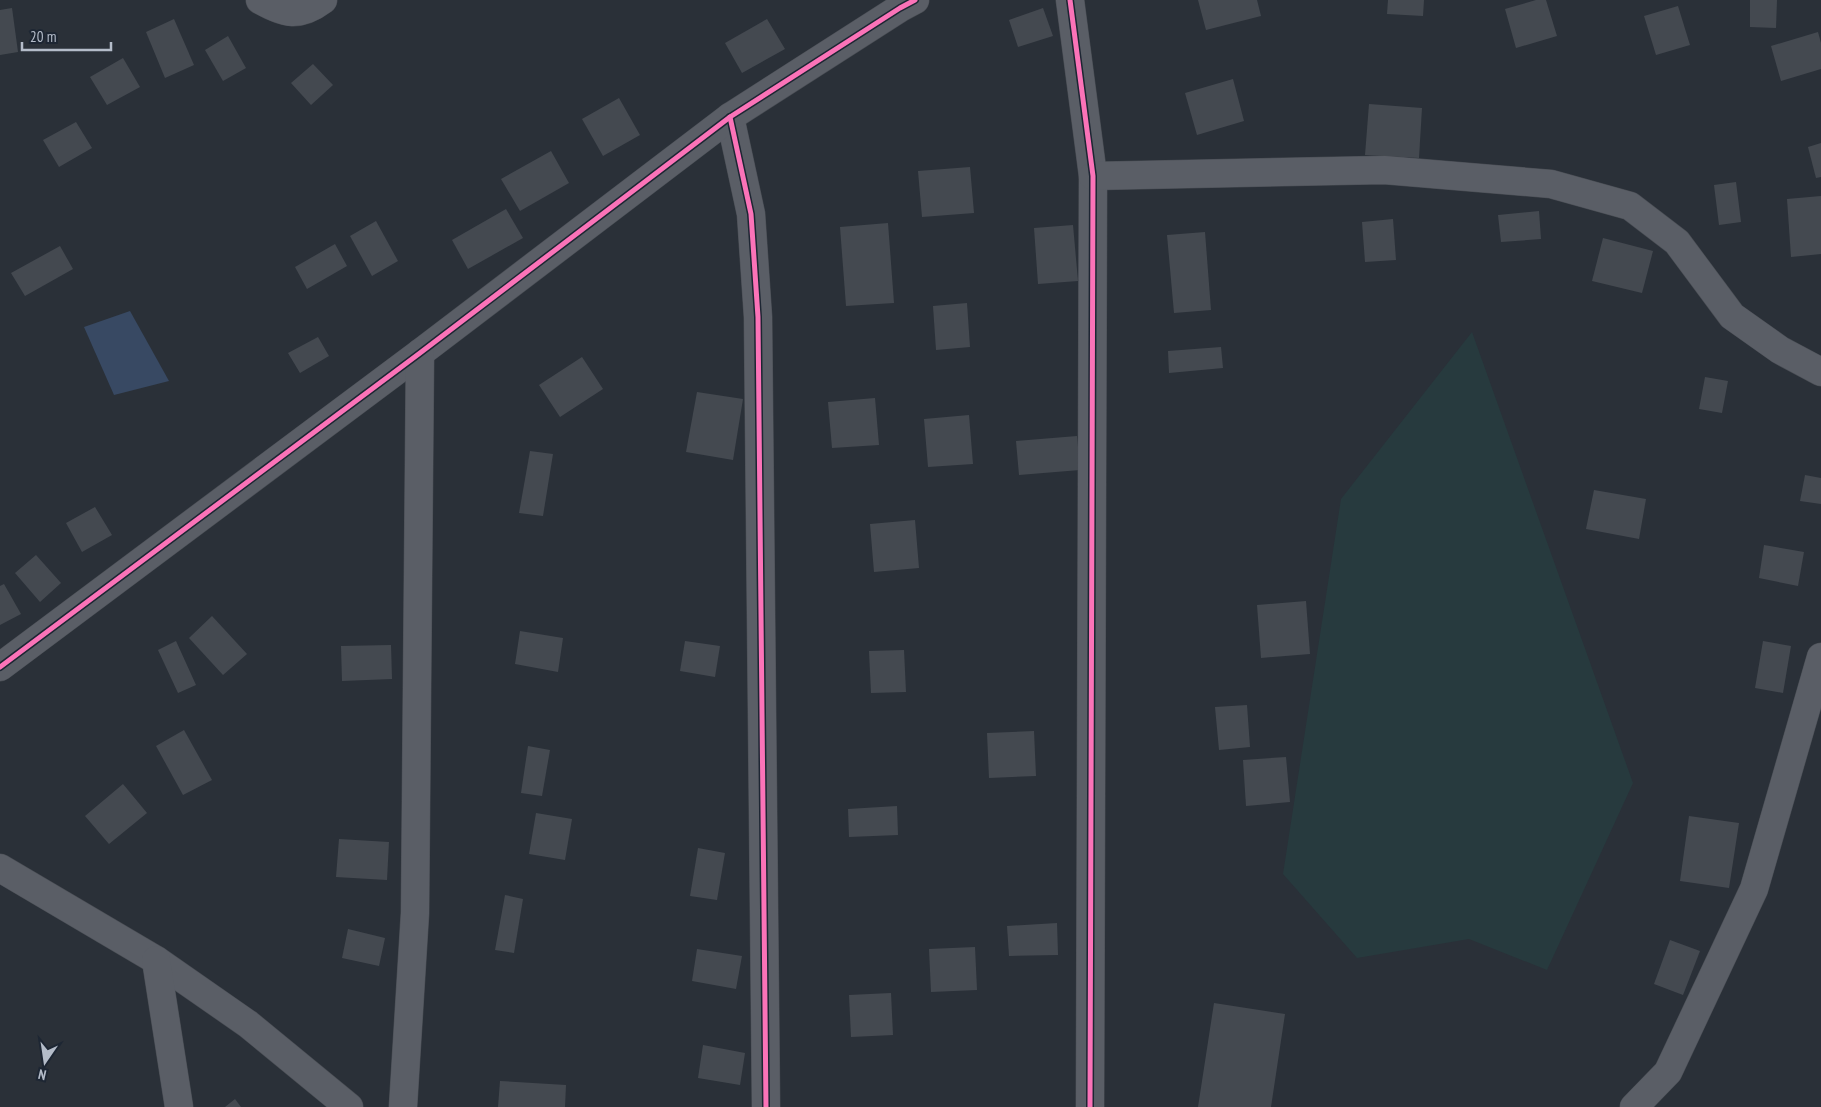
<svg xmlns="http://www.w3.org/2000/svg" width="1821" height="1107" font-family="'PT Sans Narrow',sans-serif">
<rect width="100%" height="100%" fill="#2a3038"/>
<path fill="#273a3e" d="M 1472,332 L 1633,783 L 1547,970 L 1469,939 L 1357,958 L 1283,874 L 1341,499 Z"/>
<path fill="#384963" d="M 130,311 L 169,381 L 114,395 L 84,327 Z"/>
<g fill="#444950">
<path d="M 1198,0 L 1257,0 L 1261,16 L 1206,30 Z"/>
<path d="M 1388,0 L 1424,0 L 1423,16 L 1387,14 Z"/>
<path d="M 1536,0 L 1546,0 L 1557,36 L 1516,48 L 1505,9 Z"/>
<path d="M 1750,0 L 1777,0 L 1776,28 L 1750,27 Z"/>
<path d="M 1678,6 L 1690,45 L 1656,55 L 1644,16 Z"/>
<path d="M 12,8 L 18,52 L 0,55 L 0,10 Z"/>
<path d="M 1043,8 L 1053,36 L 1018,47 L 1009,20 Z"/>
<path d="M 174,19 L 194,65 L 165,78 L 146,32 Z"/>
<path d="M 767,19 L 785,49 L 742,73 L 725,43 Z"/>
<path d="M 1818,32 L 1821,43 L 1821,69 L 1781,81 L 1771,46 Z"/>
<path d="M 228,36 L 246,68 L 223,81 L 205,50 Z"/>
<path d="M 123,58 L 140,87 L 107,105 L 90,77 Z"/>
<path d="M 313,64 L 333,85 L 311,105 L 291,83 Z"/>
<path d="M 1233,79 L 1244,121 L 1197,135 L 1185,93 Z"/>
<path d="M 619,98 L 640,135 L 603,156 L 582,119 Z"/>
<path d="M 1369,104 L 1422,108 L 1419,158 L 1365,155 Z"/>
<path d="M 76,122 L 92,148 L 59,167 L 43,140 Z"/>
<path d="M 1821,143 L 1821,177 L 1816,178 L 1808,147 Z"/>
<path d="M 551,151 L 569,183 L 520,211 L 501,179 Z"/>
<path d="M 970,167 L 974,213 L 922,217 L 918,171 Z"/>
<path d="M 1736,182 L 1741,222 L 1719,225 L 1714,185 Z"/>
<path d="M 1821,196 L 1821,254 L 1791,257 L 1787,199 Z"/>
<path d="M 506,209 L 523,238 L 468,269 L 452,240 Z"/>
<path d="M 1539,211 L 1541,239 L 1501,242 L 1498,215 Z"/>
<path d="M 1393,219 L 1396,260 L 1365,262 L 1362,222 Z"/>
<path d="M 376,221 L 398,261 L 372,276 L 350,236 Z"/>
<path d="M 888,223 L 894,303 L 846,306 L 840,227 Z"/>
<path d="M 1073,225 L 1078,281 L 1038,284 L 1034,228 Z"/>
<path d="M 1205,232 L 1211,310 L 1174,313 L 1167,235 Z"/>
<path d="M 1603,238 L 1653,251 L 1642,293 L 1592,281 Z"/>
<path d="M 335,244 L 347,266 L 307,289 L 295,267 Z"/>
<path d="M 60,246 L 73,269 L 25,296 L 11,273 Z"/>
<path d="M 967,303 L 970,347 L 936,350 L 933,306 Z"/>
<path d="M 318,337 L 329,356 L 300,373 L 288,353 Z"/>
<path d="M 1221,347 L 1223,368 L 1169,373 L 1168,351 Z"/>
<path d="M 582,357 L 603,389 L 560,417 L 539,385 Z"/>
<path d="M 1705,377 L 1728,381 L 1722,413 L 1699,409 Z"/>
<path d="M 697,392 L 743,399 L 733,460 L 686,452 Z"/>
<path d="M 875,398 L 879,445 L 832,448 L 828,402 Z"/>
<path d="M 969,415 L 973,464 L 928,467 L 924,419 Z"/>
<path d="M 1077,436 L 1080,470 L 1019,475 L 1016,441 Z"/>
<path d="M 530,451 L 553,454 L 543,516 L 519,513 Z"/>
<path d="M 1805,475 L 1821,478 L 1821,504 L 1800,501 Z"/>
<path d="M 1594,490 L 1646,499 L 1639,539 L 1586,529 Z"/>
<path d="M 95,507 L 112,535 L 82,552 L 66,523 Z"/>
<path d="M 915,520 L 919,568 L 874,572 L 870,524 Z"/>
<path d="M 1764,545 L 1804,552 L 1798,586 L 1759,578 Z"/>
<path d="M 36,555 L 61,583 L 40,602 L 15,573 Z"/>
<path d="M 4,584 L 21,614 L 0,625 L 0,586 Z"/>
<path d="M 1306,601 L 1310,654 L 1261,658 L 1257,605 Z"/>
<path d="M 212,616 L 247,654 L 223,675 L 189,638 Z"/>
<path d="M 520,631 L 563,638 L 558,672 L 515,664 Z"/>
<path d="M 176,641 L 196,685 L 178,693 L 158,650 Z"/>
<path d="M 685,641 L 720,646 L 715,677 L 680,671 Z"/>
<path d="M 1763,641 L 1791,646 L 1783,693 L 1755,688 Z"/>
<path d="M 391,645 L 392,679 L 342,681 L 341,646 Z"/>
<path d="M 904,650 L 906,692 L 871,693 L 869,651 Z"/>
<path d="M 1247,705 L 1250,747 L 1219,750 L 1215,707 Z"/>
<path d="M 184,730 L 212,780 L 183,795 L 156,746 Z"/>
<path d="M 1034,731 L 1036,776 L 989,778 L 987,733 Z"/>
<path d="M 528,746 L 550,750 L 542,796 L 521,793 Z"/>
<path d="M 1286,757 L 1290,802 L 1246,806 L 1243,760 Z"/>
<path d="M 123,784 L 147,813 L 109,844 L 85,816 Z"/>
<path d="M 897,806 L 898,835 L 849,837 L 848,809 Z"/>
<path d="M 536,813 L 572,819 L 565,860 L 529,854 Z"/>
<path d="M 1689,816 L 1739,823 L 1729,888 L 1680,881 Z"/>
<path d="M 339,839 L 389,842 L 387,880 L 336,877 Z"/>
<path d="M 698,848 L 725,853 L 717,900 L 690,896 Z"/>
<path d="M 505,895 L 523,899 L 514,953 L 495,950 Z"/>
<path d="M 1057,923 L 1058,955 L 1009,956 L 1007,926 Z"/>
<path d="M 348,929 L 385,938 L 379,966 L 342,958 Z"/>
<path d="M 1670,940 L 1700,951 L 1683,995 L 1654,984 Z"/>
<path d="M 975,947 L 977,990 L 931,992 L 929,949 Z"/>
<path d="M 697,949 L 742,956 L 736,989 L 692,981 Z"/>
<path d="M 891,993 L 893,1035 L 851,1037 L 849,995 Z"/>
<path d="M 1214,1003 L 1285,1014 L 1271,1107 L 1198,1107 Z"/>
<path d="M 703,1045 L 745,1053 L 740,1085 L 698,1078 Z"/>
<path d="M 500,1081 L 566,1085 L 565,1107 L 498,1107 Z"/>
<path d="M 235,1099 L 241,1107 L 225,1107 Z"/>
</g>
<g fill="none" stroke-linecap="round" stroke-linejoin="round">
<defs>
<g id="street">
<path d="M 260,0 C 285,14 299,18 323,0"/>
<path d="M 1070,0 L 1093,176 L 1090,1107"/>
<path d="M 730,117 L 751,214 L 758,317 L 766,1107"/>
<path d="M 1093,176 L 1384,170 L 1551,184 L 1630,206 L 1677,242 L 1732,316 L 1780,350 L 1821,372"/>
<path d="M 0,667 L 420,353 L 730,117 L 900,8 L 915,0"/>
<path d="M 0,868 L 156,960 L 248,1024 L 349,1107"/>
<path d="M 156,960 L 179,1107"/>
<path d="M 403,1107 L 415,913 L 420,353"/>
<path d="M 1634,1107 L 1668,1072 L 1754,889 L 1821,657"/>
</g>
</defs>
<use href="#street" stroke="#484c53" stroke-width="29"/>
<use href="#street" stroke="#5a5e66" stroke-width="28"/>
<defs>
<g id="cycleway">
<path d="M 1070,0 L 1093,176 L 1090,1107"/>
<path d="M 730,117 L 751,214 L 758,317 L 766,1107"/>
<path d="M 0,667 L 420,353 L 730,117 L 900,8 L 915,0"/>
</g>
</defs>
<use href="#cycleway" stroke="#1d2633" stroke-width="8"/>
<use href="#cycleway" stroke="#fb73b8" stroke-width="5"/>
</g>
<g transform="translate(45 1062) rotate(193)" stroke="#1d2633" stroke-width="4" paint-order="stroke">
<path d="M0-4L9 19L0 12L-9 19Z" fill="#b4bcc9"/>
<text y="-8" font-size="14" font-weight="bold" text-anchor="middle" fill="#b4bcc9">N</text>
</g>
<path d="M22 42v8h89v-8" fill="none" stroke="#b4bcc9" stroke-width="2.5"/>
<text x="30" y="42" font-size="15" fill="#b4bcc9" stroke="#1d2633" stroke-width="4" paint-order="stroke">20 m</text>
</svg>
